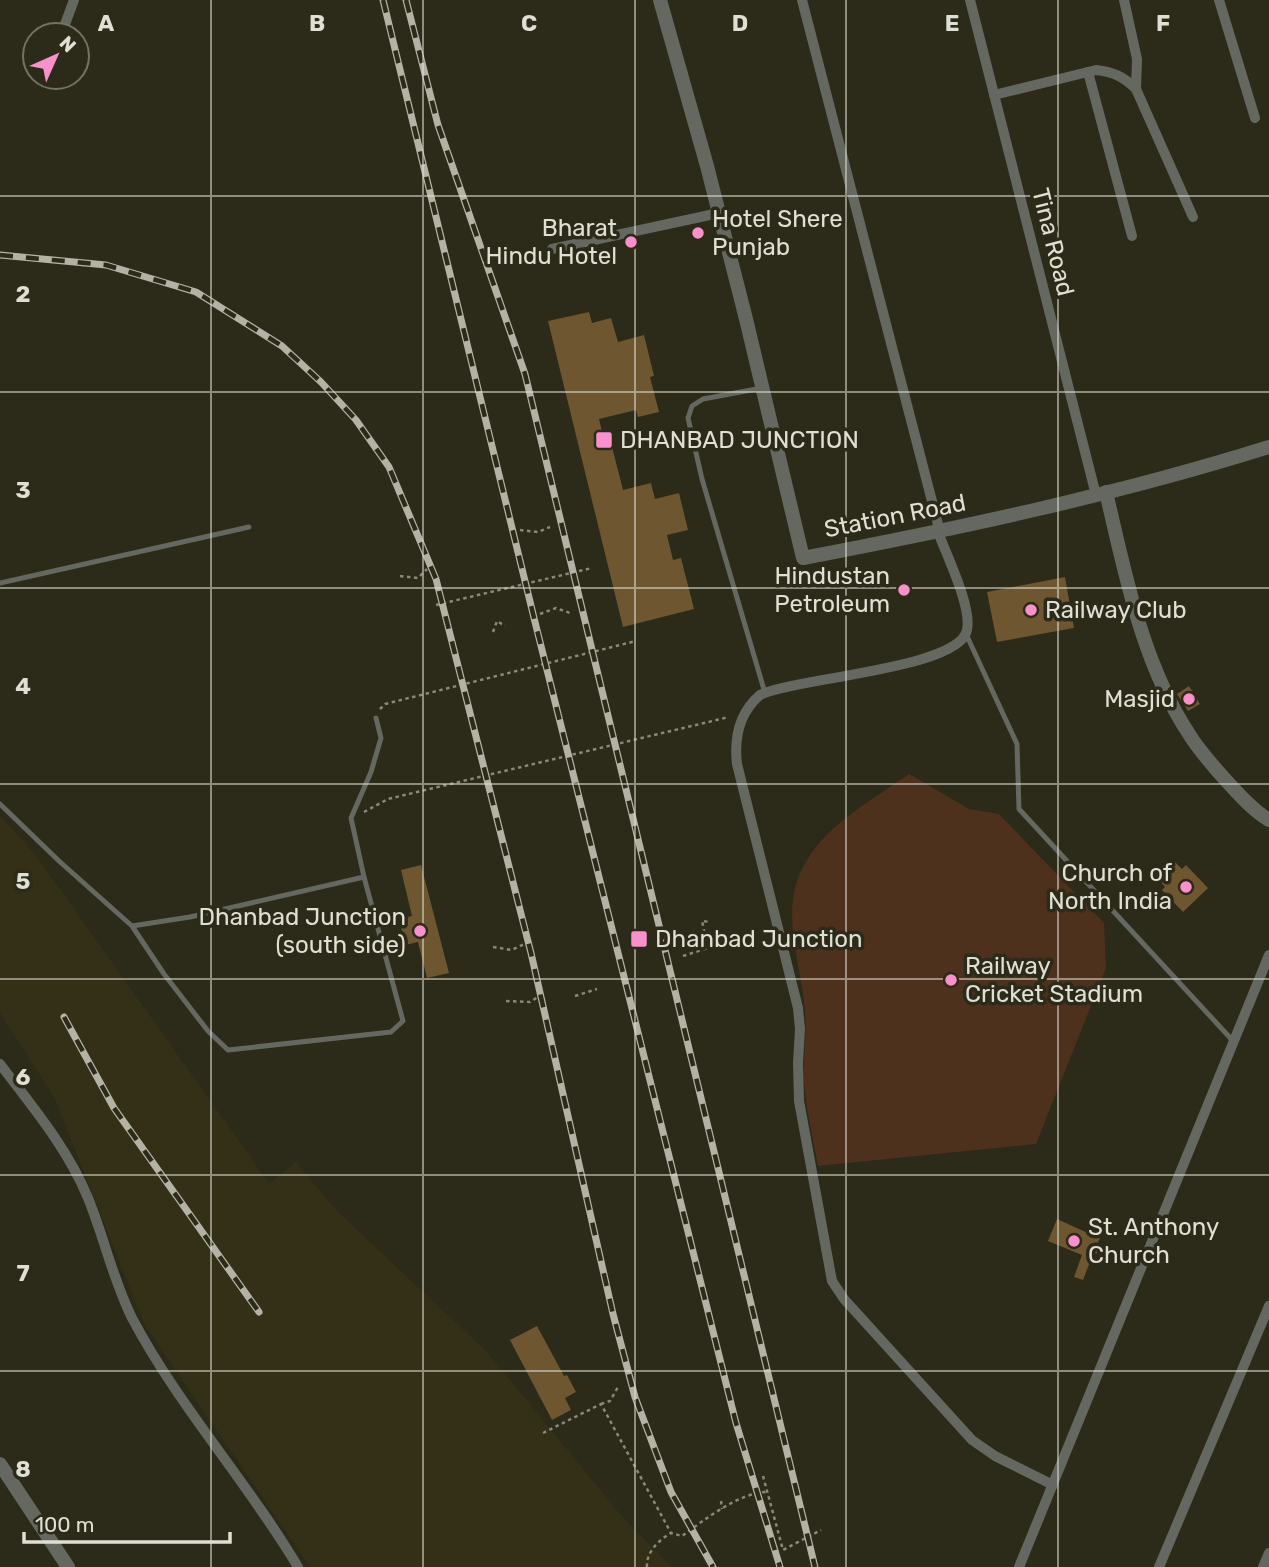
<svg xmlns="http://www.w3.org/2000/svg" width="1269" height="1567" font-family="Rubik,sans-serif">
<rect width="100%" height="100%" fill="#2c2a18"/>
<path fill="#333017" d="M 0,816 L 35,854 L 269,1183 L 296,1162 L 335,1209 L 487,1352 L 621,1515 L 672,1567 L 310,1567 L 144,1324 L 55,1099 L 0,1013 Z"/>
<path fill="#4e311d" d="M 909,774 L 969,809 L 999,814 L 1104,923 L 1106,968 L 1036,1144 L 818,1166 C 813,1138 806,1109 804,1081 C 803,1058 807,1035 805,1011 C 801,960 777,908 807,860 C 830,822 874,799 909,774 Z"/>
<g fill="#6e5730">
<path d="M 589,312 L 592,323 L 611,318 L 618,342 L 644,335 L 654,376 L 650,377 L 659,412 L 638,417 L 636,410 L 599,419 L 604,440 L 610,439 L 623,490 L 651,483 L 655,499 L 679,493 L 688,530 L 667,535 L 673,560 L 681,558 L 694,609 L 623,627 L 548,321 Z"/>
<path d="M 1065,577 L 1074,628 L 997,642 L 987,592 Z"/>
<path d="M 1189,686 L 1200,704 L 1188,711 L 1177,694 Z"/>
<path d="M 1175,862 L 1182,869 L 1186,865 L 1208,888 L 1183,912 L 1162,890 L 1165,887 L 1158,879 Z"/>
<path d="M 421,865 L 449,973 L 427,978 L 418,942 L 405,945 L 399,919 L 412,916 L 401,870 Z"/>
<path d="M 1057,1219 L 1090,1234 L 1092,1229 L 1102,1234 L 1098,1242 L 1101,1246 L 1098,1253 L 1093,1254 L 1083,1280 L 1074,1277 L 1082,1255 L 1048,1241 Z"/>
<path d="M 537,1326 L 564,1376 L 567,1375 L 576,1392 L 565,1398 L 571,1410 L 552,1420 L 510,1340 Z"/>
</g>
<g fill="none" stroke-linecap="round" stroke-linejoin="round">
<g stroke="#898879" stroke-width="2.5" stroke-dasharray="3.5 3.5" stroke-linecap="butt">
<path d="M 520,530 L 538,532 L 550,527"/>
<path d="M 400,576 L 418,578 L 427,569"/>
<path d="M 436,605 L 592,568"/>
<path d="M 540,614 L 556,608 L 570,613"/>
<path d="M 493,632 L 497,621 L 505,626"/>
<path d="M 380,709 L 385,704 L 636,641"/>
<path d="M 364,812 L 388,799 L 729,717"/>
<path d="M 493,947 L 512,950 L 524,944"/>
<path d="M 683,956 L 708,948 L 702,921 L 711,922"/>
<path d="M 575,996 L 597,989"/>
<path d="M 506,1001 L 530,1002 L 538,997"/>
<path d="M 601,1404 L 610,1401 L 618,1387"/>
<path d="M 543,1433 L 601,1404 L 671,1533 L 682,1536 C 704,1520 740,1492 767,1492"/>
<path d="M 763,1476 L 783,1550 L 821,1530"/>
<path d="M 721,1501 L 722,1509"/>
<path d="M 647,1567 C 646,1552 659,1540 671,1533"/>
</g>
<g stroke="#646860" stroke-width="5">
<path d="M 762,388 L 703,399 L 692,406 L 688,418 L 702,479 L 765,693"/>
<path d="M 0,583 L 249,527"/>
<path d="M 966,634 L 1017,744 L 1019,809 L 1234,1042"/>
<path d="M 0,804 L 59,861 L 132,926 L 164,974 L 208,1031 L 228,1050 L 391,1032 L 403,1021 L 364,877 L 190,917 L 132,926"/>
<path d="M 364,877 L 351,818 L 371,772 L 381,738 L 376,718"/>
</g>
<g stroke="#646860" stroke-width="10">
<path d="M 802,0 L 940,532"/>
<path d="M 970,0 L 1096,495"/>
<path d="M 1124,0 L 1137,59 L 1136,89"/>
<path d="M 1219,0 L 1255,118"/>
<path d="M 61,35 L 74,0"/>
<path d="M 1088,72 L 1132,236"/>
<path d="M 994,95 L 1096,70 C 1113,72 1123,76 1136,89 L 1193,217"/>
<path d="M 552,249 L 719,213"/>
<path d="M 938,532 C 947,556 972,607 967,630 C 960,669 793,678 760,695 C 739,713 734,738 737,764 L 798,1008 L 800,1029 L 798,1063 L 799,1101 L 832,1281 L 844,1299 L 972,1440 L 995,1456 L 1053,1485"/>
<path d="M 0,1064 C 32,1106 68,1149 88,1198 C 104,1237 113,1280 132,1318 C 179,1407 247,1481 298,1567"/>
<path d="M 1019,1567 L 1269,955"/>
<path d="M 1159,1567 L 1269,1306"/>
<path d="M 1263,1567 L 1269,1553"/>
</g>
<g stroke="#646860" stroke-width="14">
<path d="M 660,0 L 707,166 L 746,319 L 803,558 C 960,528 1116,495 1269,447"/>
<path d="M 1106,492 C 1125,573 1142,663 1189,734 C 1198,749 1210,762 1222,776 C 1236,791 1251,809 1269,820"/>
<path d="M 0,1464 L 68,1567"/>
</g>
<defs>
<g id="rail">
<path d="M 383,0 L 536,626 L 736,1423 L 780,1567"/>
<path d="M 406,0 L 438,125 L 525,374 L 815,1567"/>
<path d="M 0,255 L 106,265 L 196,292 L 282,346 L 321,382 L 356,420 L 389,467 L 436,579 L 531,953 L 613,1314 L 635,1397 L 671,1492 L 713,1567"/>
<path d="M 64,1017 L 114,1108 L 259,1312"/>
</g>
</defs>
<use href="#rail" stroke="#b4b2a5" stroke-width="7"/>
<use href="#rail" stroke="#2c2a18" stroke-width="4.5" stroke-dasharray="13" stroke-linecap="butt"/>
</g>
<path fill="none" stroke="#e0dfd3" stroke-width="2" stroke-opacity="0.55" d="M 211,0 L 211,1567M 423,0 L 423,1567M 635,0 L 635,1567M 846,0 L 846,1567M 1058,0 L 1058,1567M 0,196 L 1269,196M 0,392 L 1269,392M 0,588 L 1269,588M 0,784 L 1269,784M 0,979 L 1269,979M 0,1175 L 1269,1175M 0,1371 L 1269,1371"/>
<g fill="#f890cb" stroke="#2c2a18" stroke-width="2.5">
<circle cx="698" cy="233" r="7"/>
<circle cx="631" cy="242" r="7"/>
<rect x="595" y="431" width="18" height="18" rx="3.5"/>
<circle cx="904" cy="590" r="7"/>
<circle cx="1031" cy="610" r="7"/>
<circle cx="1189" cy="699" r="7"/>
<circle cx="1186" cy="887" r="7"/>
<circle cx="420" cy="931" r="7"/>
<rect x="630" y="930" width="18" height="18" rx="3.5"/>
<circle cx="951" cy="980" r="7"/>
<circle cx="1074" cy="1241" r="7"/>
</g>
<g text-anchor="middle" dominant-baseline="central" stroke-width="7" stroke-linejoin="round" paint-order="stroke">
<g font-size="24" fill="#e0dfd3" stroke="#2c2a18" text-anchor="start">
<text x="712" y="219">Hotel Shere<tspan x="712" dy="28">Punjab</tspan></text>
<text x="617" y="228" text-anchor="end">Bharat<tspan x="617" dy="28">Hindu Hotel</tspan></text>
<text x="620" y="440">DHANBAD JUNCTION</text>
<text x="890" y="576" text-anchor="end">Hindustan<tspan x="890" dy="28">Petroleum</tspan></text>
<text x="1045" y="610">Railway Club</text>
<text x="1175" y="699" text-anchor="end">Masjid</text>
<text x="1172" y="873" text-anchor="end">Church of<tspan x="1172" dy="28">North India</tspan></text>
<text x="406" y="917" text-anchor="end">Dhanbad Junction<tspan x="406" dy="28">(south side)</tspan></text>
<text x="655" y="939">Dhanbad Junction</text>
<text x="965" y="966">Railway<tspan x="965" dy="28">Cricket Stadium</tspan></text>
<text x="1088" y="1227">St. Anthony<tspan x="1088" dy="28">Church</tspan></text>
</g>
<g font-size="24" fill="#e0dfd3" stroke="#2c2a18">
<text transform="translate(1053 242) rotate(76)">Tina Road</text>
<text transform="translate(895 516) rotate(-11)">Station Road</text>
</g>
</g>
<g font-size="23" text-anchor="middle" font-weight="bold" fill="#e0dfd3" stroke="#2c2a18" stroke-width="7" stroke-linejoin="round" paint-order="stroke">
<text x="106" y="31">A</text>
<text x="317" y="31">B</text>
<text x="529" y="31">C</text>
<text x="740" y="31">D</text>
<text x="952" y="31">E</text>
<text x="1163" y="31">F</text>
<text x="23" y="302">2</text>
<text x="23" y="498">3</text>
<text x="23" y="694">4</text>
<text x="23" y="889">5</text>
<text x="23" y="1085">6</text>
<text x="23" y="1281">7</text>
<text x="23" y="1477">8</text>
</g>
<g transform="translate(56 56) rotate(45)"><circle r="33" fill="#2c2a18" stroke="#747263" stroke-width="2"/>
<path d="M0-5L12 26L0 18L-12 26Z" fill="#f890cb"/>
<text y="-10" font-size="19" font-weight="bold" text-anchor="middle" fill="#e0dfd3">N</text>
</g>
<path d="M24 1532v10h206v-10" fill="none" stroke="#e0dfd3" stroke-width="3.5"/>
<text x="35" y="1532" font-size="21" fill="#e0dfd3" stroke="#2c2a18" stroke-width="5" paint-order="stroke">100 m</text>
</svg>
